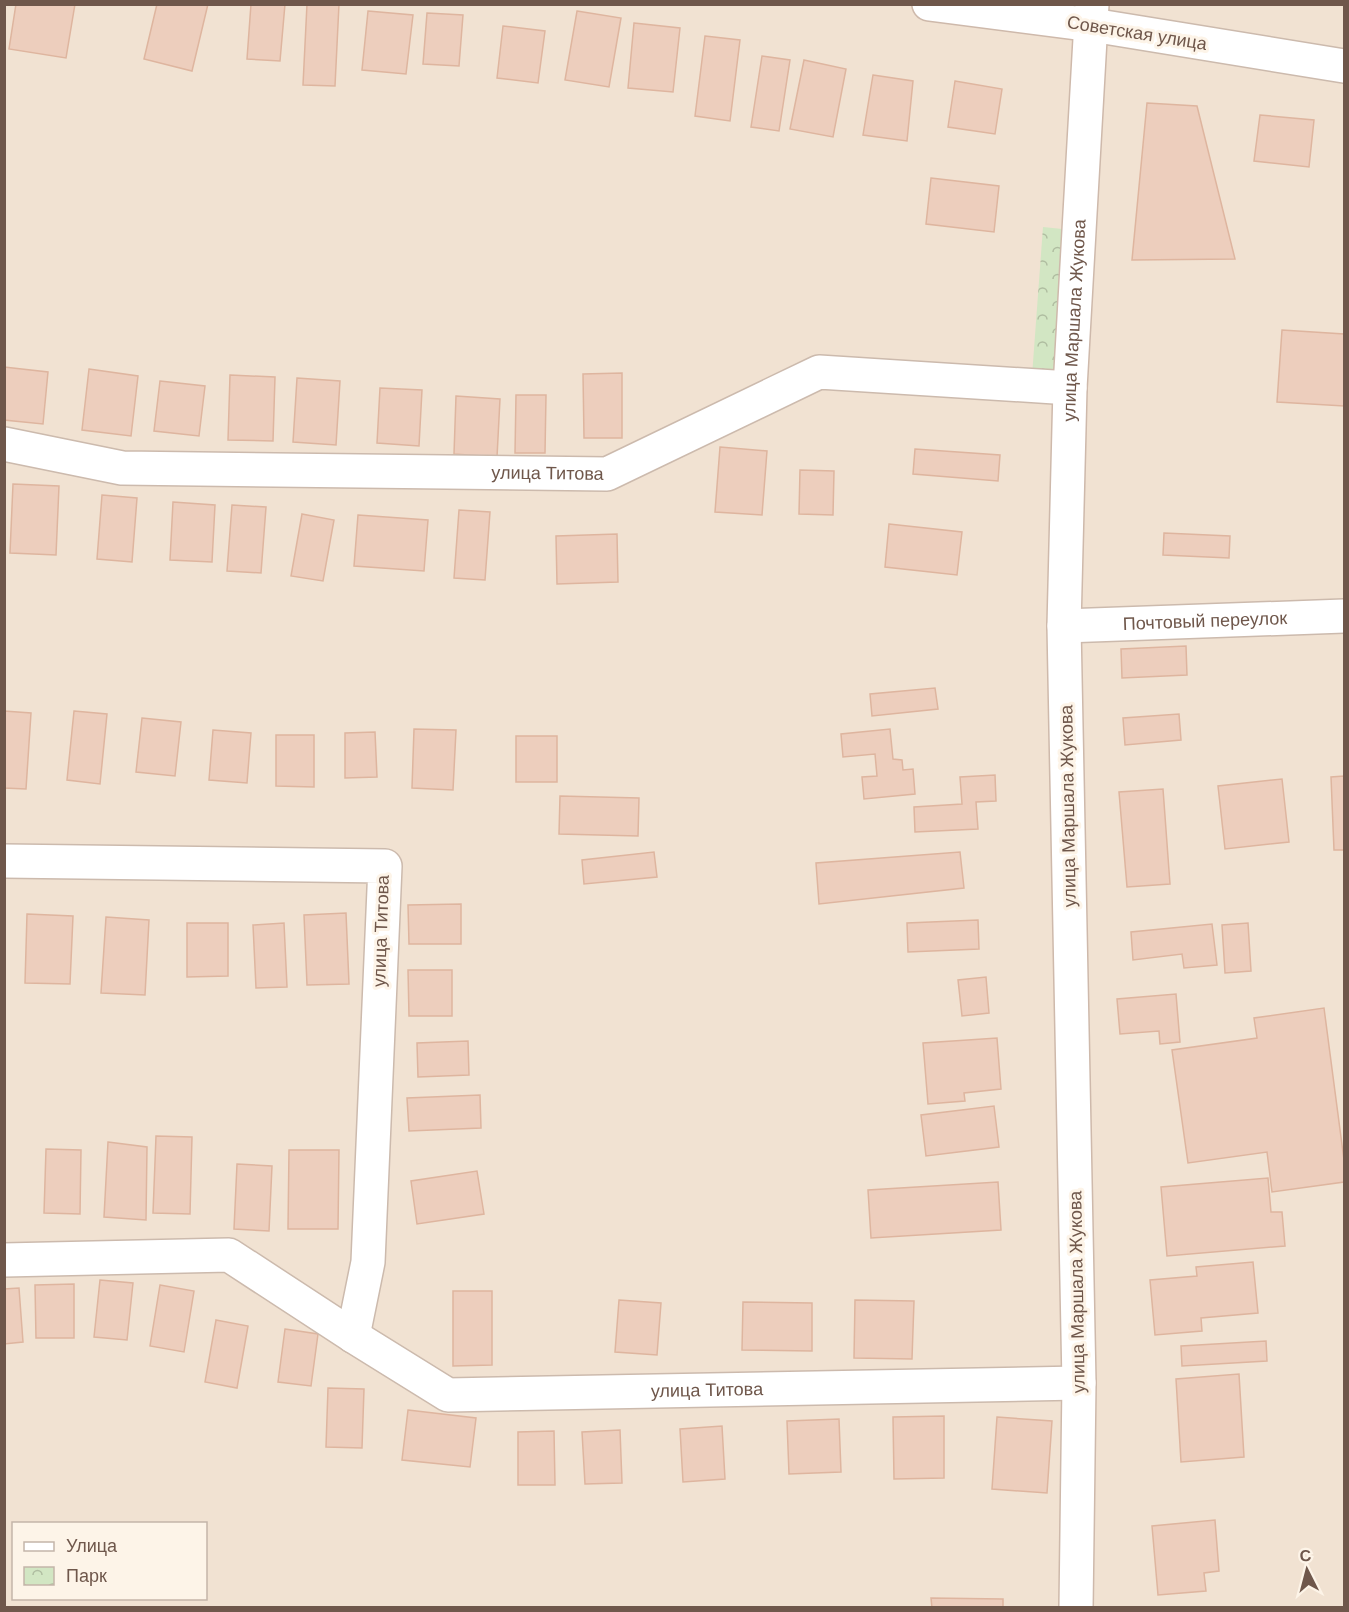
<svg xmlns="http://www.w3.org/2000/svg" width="1349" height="1612" font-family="Helvetica,sans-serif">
<defs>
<pattern id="park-crowns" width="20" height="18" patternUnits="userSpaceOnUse" patternTransform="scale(1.5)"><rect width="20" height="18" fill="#d2e6c3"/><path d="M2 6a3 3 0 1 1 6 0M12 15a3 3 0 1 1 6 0" fill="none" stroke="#afbda0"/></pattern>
</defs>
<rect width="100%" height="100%" fill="#faf0e3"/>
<path fill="#f1e2d2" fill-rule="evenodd" d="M 5,5 L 1344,5 L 1344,1607 L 5,1608 ZM 14,1524 L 206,1524 L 206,1598 L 14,1598 Z"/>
<path fill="url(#park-crowns)" d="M 1043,227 L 1072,230 L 1064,379 L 1032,376 Z"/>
<g fill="#edcebd" stroke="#deb59f" stroke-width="1.5">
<path d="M 16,4 L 75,4 L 66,58 L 9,49 Z"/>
<path d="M 157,4 L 208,4 L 192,71 L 144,59 Z"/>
<path d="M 251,4 L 285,4 L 280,61 L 247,59 Z"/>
<path d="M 307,4 L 339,4 L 335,86 L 303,85 Z"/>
<path d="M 368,11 L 413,15 L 406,74 L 362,70 Z"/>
<path d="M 577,11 L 621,18 L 609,87 L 565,80 Z"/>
<path d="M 427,13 L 463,15 L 459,66 L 423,64 Z"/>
<path d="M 634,23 L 680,28 L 673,92 L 628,88 Z"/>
<path d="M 503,26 L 545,31 L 538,83 L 497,78 Z"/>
<path d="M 705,36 L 740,40 L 730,121 L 695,116 Z"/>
<path d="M 762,56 L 790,60 L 779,131 L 751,127 Z"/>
<path d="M 804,60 L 846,69 L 833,137 L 790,129 Z"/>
<path d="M 873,75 L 913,81 L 907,141 L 863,135 Z"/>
<path d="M 955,81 L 1002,89 L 995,134 L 948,127 Z"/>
<path d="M 1147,103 L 1197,106 L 1235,259 L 1132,260 Z"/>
<path d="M 1260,115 L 1314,120 L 1309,167 L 1254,161 Z"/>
<path d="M 931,178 L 999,186 L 994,232 L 926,224 Z"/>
<path d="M 1282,330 L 1344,334 L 1344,406 L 1277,402 Z"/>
<path d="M 4,367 L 48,372 L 43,424 L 4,420 Z"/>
<path d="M 89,369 L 138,376 L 131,436 L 82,430 Z"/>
<path d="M 622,373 L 622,438 L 584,438 L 583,374 Z"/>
<path d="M 230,375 L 275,377 L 273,441 L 228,440 Z"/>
<path d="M 297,378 L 340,381 L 336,445 L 293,442 Z"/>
<path d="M 160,381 L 205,386 L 199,436 L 154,431 Z"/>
<path d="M 380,388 L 422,390 L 419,446 L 377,443 Z"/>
<path d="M 516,395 L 546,395 L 545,453 L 515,453 Z"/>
<path d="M 456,396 L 500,399 L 497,457 L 454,454 Z"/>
<path d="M 720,447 L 767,451 L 762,515 L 715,512 Z"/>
<path d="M 915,449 L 1000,455 L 998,481 L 913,474 Z"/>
<path d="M 800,470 L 834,471 L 833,515 L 799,514 Z"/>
<path d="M 13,484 L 59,486 L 56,555 L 10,553 Z"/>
<path d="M 102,495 L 137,498 L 132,562 L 97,559 Z"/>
<path d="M 173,502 L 215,505 L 212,562 L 170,560 Z"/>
<path d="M 232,505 L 266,507 L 261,573 L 227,571 Z"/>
<path d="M 459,510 L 490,512 L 485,580 L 454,578 Z"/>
<path d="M 302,514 L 334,520 L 323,581 L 291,576 Z"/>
<path d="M 358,515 L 428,520 L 424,571 L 354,566 Z"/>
<path d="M 889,524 L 962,532 L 957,575 L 885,567 Z"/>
<path d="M 1164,533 L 1230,536 L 1229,558 L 1163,555 Z"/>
<path d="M 617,534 L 618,582 L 557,584 L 556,536 Z"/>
<path d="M 1186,646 L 1187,675 L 1122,678 L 1121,649 Z"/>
<path d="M 935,688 L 938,709 L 872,716 L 870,694 Z"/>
<path d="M 4,711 L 31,713 L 26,789 L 4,788 Z"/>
<path d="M 74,711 L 107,714 L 100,784 L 67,780 Z"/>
<path d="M 1179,714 L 1181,740 L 1125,745 L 1123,718 Z"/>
<path d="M 142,718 L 181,722 L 175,776 L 136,772 Z"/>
<path d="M 414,729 L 456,730 L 453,790 L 412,788 Z"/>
<path d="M 890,729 L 893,759 L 902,760 L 903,770 L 913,769 L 915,794 L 864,799 L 862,777 L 877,776 L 875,754 L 843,757 L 841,734 Z"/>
<path d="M 213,730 L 251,733 L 247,783 L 209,780 Z"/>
<path d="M 375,732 L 377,777 L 345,778 L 345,733 Z"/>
<path d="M 276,735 L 314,735 L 314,787 L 276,786 Z"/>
<rect x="516" y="736" width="41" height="46"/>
<path d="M 995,775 L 996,801 L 976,802 L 978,829 L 915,832 L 914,807 L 962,804 L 960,777 Z"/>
<path d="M 1344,776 L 1344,850 L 1334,850 L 1331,777 Z"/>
<path d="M 1282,779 L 1289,842 L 1225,849 L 1218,786 Z"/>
<path d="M 1163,789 L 1170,884 L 1127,887 L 1119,792 Z"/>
<path d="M 560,796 L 639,798 L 638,836 L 559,834 Z"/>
<path d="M 654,852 L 657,877 L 584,884 L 582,860 Z"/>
<path d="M 960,852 L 964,888 L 819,904 L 816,863 Z"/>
<path d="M 461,904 L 461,944 L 409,944 L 408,905 Z"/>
<path d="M 346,913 L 349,984 L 307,985 L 304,915 Z"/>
<path d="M 27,914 L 73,916 L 70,984 L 25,983 Z"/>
<path d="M 106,917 L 149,920 L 145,995 L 101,993 Z"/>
<path d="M 978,920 L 979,949 L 908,952 L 907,923 Z"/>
<path d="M 187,923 L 228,923 L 228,976 L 187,977 Z"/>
<path d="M 284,923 L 287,987 L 256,988 L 253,925 Z"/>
<path d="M 1248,923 L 1251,971 L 1225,973 L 1222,925 Z"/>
<path d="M 1212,924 L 1217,965 L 1184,968 L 1182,954 L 1133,960 L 1131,932 Z"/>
<path d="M 408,970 L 452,970 L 452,1016 L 409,1016 Z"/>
<path d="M 986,977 L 989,1013 L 962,1016 L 958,980 Z"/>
<path d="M 1176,994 L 1180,1042 L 1160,1044 L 1159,1031 L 1120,1034 L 1117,999 Z"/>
<path d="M 1324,1008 L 1344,1160 L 1344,1182 L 1272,1192 L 1267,1152 L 1188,1163 L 1172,1050 L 1257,1038 L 1254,1018 Z"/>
<path d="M 997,1038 L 1001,1089 L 964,1093 L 965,1101 L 928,1104 L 923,1043 Z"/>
<path d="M 468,1041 L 469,1075 L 418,1077 L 417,1043 Z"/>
<path d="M 480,1095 L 481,1128 L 409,1131 L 407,1098 Z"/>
<path d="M 994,1106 L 999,1147 L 926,1156 L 921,1115 Z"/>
<path d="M 156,1136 L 192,1137 L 190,1214 L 153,1213 Z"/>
<path d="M 108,1142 L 147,1147 L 146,1220 L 104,1217 Z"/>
<path d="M 46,1149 L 81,1150 L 80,1214 L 44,1213 Z"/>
<path d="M 289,1150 L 339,1150 L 338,1229 L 288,1229 Z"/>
<path d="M 237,1164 L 272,1166 L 269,1231 L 234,1229 Z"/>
<path d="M 477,1171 L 484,1214 L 417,1224 L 411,1181 Z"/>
<path d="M 1268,1178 L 1271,1212 L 1282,1212 L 1285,1246 L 1167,1256 L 1161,1187 Z"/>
<path d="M 998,1182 L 1001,1230 L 871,1238 L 868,1190 Z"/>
<path d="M 1253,1262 L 1258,1313 L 1201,1318 L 1202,1331 L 1155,1335 L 1150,1280 L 1197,1276 L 1196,1267 Z"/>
<path d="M 100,1280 L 133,1283 L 127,1340 L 94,1337 Z"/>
<path d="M 74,1284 L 74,1338 L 36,1338 L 35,1285 Z"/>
<path d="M 160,1285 L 194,1291 L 184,1352 L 150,1346 Z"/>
<path d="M 19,1288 L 23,1342 L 4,1344 L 4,1289 Z"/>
<path d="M 453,1291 L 492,1291 L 492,1365 L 453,1366 Z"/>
<path d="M 619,1300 L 661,1303 L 657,1355 L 615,1352 Z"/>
<path d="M 855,1300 L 914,1301 L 912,1359 L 854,1358 Z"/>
<path d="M 743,1302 L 812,1303 L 812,1351 L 742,1350 Z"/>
<path d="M 216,1320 L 248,1326 L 237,1388 L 205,1382 Z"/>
<path d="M 285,1329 L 318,1334 L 311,1386 L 278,1382 Z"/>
<path d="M 1266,1341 L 1267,1361 L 1182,1366 L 1181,1346 Z"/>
<path d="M 1239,1374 L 1244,1457 L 1181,1462 L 1176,1379 Z"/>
<path d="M 328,1388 L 364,1389 L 362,1448 L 326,1447 Z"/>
<path d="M 408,1410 L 476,1418 L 470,1467 L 402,1460 Z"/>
<path d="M 944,1416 L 944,1478 L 894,1479 L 893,1417 Z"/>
<path d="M 997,1417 L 1052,1421 L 1047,1493 L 992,1489 Z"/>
<path d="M 839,1419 L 841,1472 L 789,1474 L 787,1421 Z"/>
<path d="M 722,1426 L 725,1479 L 683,1482 L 680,1429 Z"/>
<path d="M 620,1430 L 622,1483 L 585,1484 L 582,1432 Z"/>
<path d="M 554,1431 L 555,1485 L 518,1485 L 518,1432 Z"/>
<path d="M 1215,1520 L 1219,1571 L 1204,1573 L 1206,1591 L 1158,1595 L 1152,1526 Z"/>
<path d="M 931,1598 L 1003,1599 L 1003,1608 L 932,1608 Z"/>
</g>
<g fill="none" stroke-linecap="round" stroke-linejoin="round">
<defs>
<g id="street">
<path d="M 1092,25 L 1344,66"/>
<path id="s1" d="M 4,444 L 122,468 L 607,474 L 819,372 L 1070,388"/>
<path id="s2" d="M 1064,626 L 1344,616"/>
<path d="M 4,861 L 385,866 L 368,1262 L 353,1336"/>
<path id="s3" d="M 4,1260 L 229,1255 L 353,1336 L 448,1395 L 1079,1383"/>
</g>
<g id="secondary">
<path d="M 929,4 L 1092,25"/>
<path id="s4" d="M 1076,1608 L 1079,1383 L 1064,626 L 1070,388 L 1092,4"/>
</g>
</defs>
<use href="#street" stroke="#ccbaad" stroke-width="36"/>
<use href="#secondary" stroke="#ceb9ab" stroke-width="36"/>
<use href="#street" stroke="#fff" stroke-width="33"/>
<use href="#secondary" stroke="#fff" stroke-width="33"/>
</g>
<g text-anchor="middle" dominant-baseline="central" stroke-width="6" stroke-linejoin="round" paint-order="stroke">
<g font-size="18" fill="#6f574b" stroke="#fdf4e8">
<text transform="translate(1137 33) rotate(9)">Советская улица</text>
<text stroke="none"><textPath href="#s4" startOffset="1288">улица Маршала Жукова</textPath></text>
<text stroke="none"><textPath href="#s1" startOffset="546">улица Титова</textPath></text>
<text stroke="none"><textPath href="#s2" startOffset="141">Почтовый переулок</textPath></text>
<text transform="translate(1068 806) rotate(-91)">улица Маршала Жукова</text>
<text transform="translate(381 931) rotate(-88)">улица Титова</text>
<text transform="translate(1077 1292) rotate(-91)">улица Маршала Жукова</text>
<text stroke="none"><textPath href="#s3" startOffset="744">улица Титова</textPath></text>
</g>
</g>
<rect width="1349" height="1612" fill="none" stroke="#6f574b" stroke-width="12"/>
<rect x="12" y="1522" width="195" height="78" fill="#fdf4e8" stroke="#c4b5a9" stroke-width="1.5"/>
<rect x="24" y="1542" width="30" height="9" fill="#ffffff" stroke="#c4b5a9" stroke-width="1.5"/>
<text x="66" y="1552" font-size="18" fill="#6f574b">Улица</text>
<rect x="24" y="1567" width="30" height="18" fill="url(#park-crowns)" stroke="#c4b5a9" stroke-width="1.5"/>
<text x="66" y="1582" font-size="18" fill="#6f574b">Парк</text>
<g transform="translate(1307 1570) rotate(354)" stroke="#fdf4e8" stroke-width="4.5" paint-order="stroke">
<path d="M0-4.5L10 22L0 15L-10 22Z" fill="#6f574b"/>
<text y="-9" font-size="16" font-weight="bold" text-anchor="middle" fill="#6f574b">С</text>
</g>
</svg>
